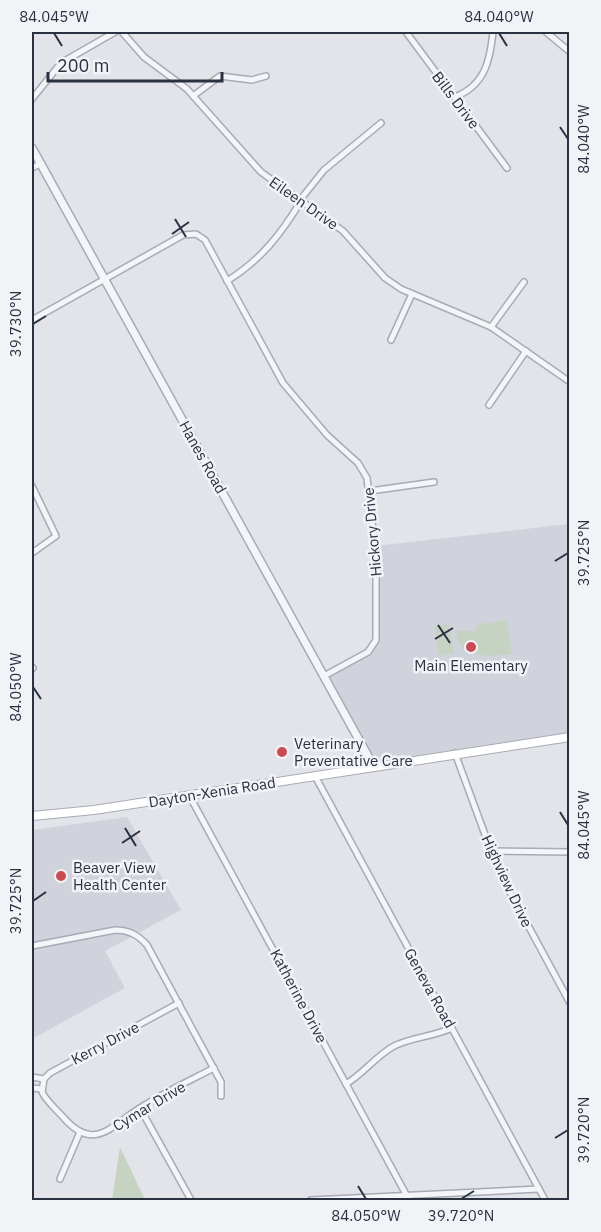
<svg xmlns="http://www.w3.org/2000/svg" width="601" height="1232" font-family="'IBM Plex Sans',sans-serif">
<rect width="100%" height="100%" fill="#e2e4ea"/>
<g fill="#d0d3dc">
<path d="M 569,524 L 569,737 L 374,767 L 324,676 L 374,645 L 375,546 Z"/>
<path d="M 127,817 L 181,910 L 105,951 L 125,988 L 32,1039 L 32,830 Z"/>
</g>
<g fill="#c6d3c3">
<path d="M 507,620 L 512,654 C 490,656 458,661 456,631 L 475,631 L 479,624 Z"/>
<path d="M 449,624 L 454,653 L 439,656 L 434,626 Z"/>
<path d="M 120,1147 L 145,1200 L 112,1200 Z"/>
</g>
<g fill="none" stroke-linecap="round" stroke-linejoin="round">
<defs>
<g id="minor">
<path d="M 122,32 L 144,57 L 187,89 L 261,172 L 343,231 L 385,278 L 401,289 L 491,327 L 570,382"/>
<path d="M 406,32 L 507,168"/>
<path d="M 546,32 L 570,52"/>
<path d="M 193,96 L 220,76 L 252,80 L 266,76"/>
<path d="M 455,97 C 485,85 490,61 493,32"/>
<path d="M 32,99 L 61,63 L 115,32"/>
<path d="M 32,168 L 40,164"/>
<path d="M 300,200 L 324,170 L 381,123"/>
<path d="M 227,281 C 261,260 281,234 301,201"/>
<path d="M 32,320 L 183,235 L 196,234 L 205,240 L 283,383 L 327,435 L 358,463 L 367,478 L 376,556 L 376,640 L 368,652 L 324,676"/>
<path d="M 491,327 L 524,282"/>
<path d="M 391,340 L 412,294"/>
<path d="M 489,405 L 526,351"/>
<path d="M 32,486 L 56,536 L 32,553"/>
<path d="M 370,491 L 434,482"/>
<path d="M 32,669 L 33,668"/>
<path d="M 455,753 L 498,870 L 570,1003"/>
<path d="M 315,776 L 545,1200"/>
<path d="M 189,795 L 408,1198"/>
<path d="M 491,851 L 570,852"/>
<path d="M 32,946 L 115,930 C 129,930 138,935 147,945 L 221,1082 L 221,1096"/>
<path d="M 32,1077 L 44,1079 L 50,1073 L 179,1003"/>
<path d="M 44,1079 L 42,1092 C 47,1102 56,1109 63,1117 C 94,1153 111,1126 140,1108 C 163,1093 189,1081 214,1068"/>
<path d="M 346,1084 C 364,1073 376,1056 394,1046 C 412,1037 432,1037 452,1028"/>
<path d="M 32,1088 L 42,1089"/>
<path d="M 140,1108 L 191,1200"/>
<path d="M 60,1179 L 80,1132"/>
<path d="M 311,1200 L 539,1189"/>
</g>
<path id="tertiary" d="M 32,148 L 374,767"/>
<path id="secondary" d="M 32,816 L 94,810 L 570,737"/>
</defs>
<use href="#minor" stroke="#a7abb4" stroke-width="8"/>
<use href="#tertiary" stroke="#a7abb4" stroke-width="10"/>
<use href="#secondary" stroke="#a7abb4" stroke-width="10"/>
<use href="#minor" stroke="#f4f5f8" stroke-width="5"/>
<use href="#tertiary" stroke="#f4f5f8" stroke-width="7"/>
<use href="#secondary" stroke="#fff" stroke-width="8"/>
</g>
<path fill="none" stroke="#2a3141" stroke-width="2" d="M 54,33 L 62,46M 499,33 L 507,46M 560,127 L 568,139M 175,219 L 186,237M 172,234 L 189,222M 33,324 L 46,316M 555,561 L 568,553M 438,625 L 450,643M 435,639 L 453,628M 33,687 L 41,699M 560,812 L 568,825M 125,828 L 136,846M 122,843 L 140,831M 33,901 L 46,892M 555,1138 L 568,1130M 358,1186 L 366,1199M 461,1199 L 474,1191"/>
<g fill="#ca4b54" stroke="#f1f3f7" stroke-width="2">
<circle cx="471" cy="647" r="6"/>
<circle cx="282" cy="752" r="6"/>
<circle cx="61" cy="876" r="6"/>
</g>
<g text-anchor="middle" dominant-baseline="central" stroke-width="5" stroke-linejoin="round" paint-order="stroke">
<g font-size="15" fill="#2a3141" stroke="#f1f3f7">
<text transform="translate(456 100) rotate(53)">Bills Drive</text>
<text transform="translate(304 203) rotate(35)">Eileen Drive</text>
<text transform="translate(203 457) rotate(61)">Hanes Road</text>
<text transform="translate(372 532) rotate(-95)">Hickory Drive</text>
<text transform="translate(212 792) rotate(-9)">Dayton-Xenia Road</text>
<text transform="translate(507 881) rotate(65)">Highview Drive</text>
<text transform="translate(430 988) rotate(61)">Geneva Road</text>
<text transform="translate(299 996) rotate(62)">Katherine Drive</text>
<text transform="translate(105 1043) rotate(-28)">Kerry Drive</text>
<text transform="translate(149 1106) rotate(-31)">Cymar Drive</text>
</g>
<g font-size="15" fill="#2a3141" stroke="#f1f3f7" text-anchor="start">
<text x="471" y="665" text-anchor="middle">Main Elementary</text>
<text x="294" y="743">Veterinary<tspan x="294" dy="17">Preventative Care</tspan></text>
<text x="73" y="867">Beaver View<tspan x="73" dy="17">Health Center</tspan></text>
</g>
</g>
<rect width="601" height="1232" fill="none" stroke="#f1f3f7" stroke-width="66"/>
<path d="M48 72v9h174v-9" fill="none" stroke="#2a3141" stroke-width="3"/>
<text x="57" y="72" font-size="18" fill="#2a3141" stroke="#f1f3f7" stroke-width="4.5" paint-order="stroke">200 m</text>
<rect x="33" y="33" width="535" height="1166" fill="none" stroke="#2a3141" stroke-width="2"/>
<g font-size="15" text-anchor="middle" fill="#2a3141">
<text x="54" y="22">84.045°W</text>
<text x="499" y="22">84.040°W</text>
<text transform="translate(584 139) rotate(-90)" y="5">84.040°W</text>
<text transform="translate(16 324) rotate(-90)" y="5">39.730°N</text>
<text transform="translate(584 553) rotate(-90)" y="5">39.725°N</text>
<text transform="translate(16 687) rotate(-90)" y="5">84.050°W</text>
<text transform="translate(584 825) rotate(-90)" y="5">84.045°W</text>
<text transform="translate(16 901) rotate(-90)" y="5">39.725°N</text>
<text transform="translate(584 1130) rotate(-90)" y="5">39.720°N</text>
<text x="366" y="1221">84.050°W</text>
<text x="461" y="1221">39.720°N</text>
</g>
</svg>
